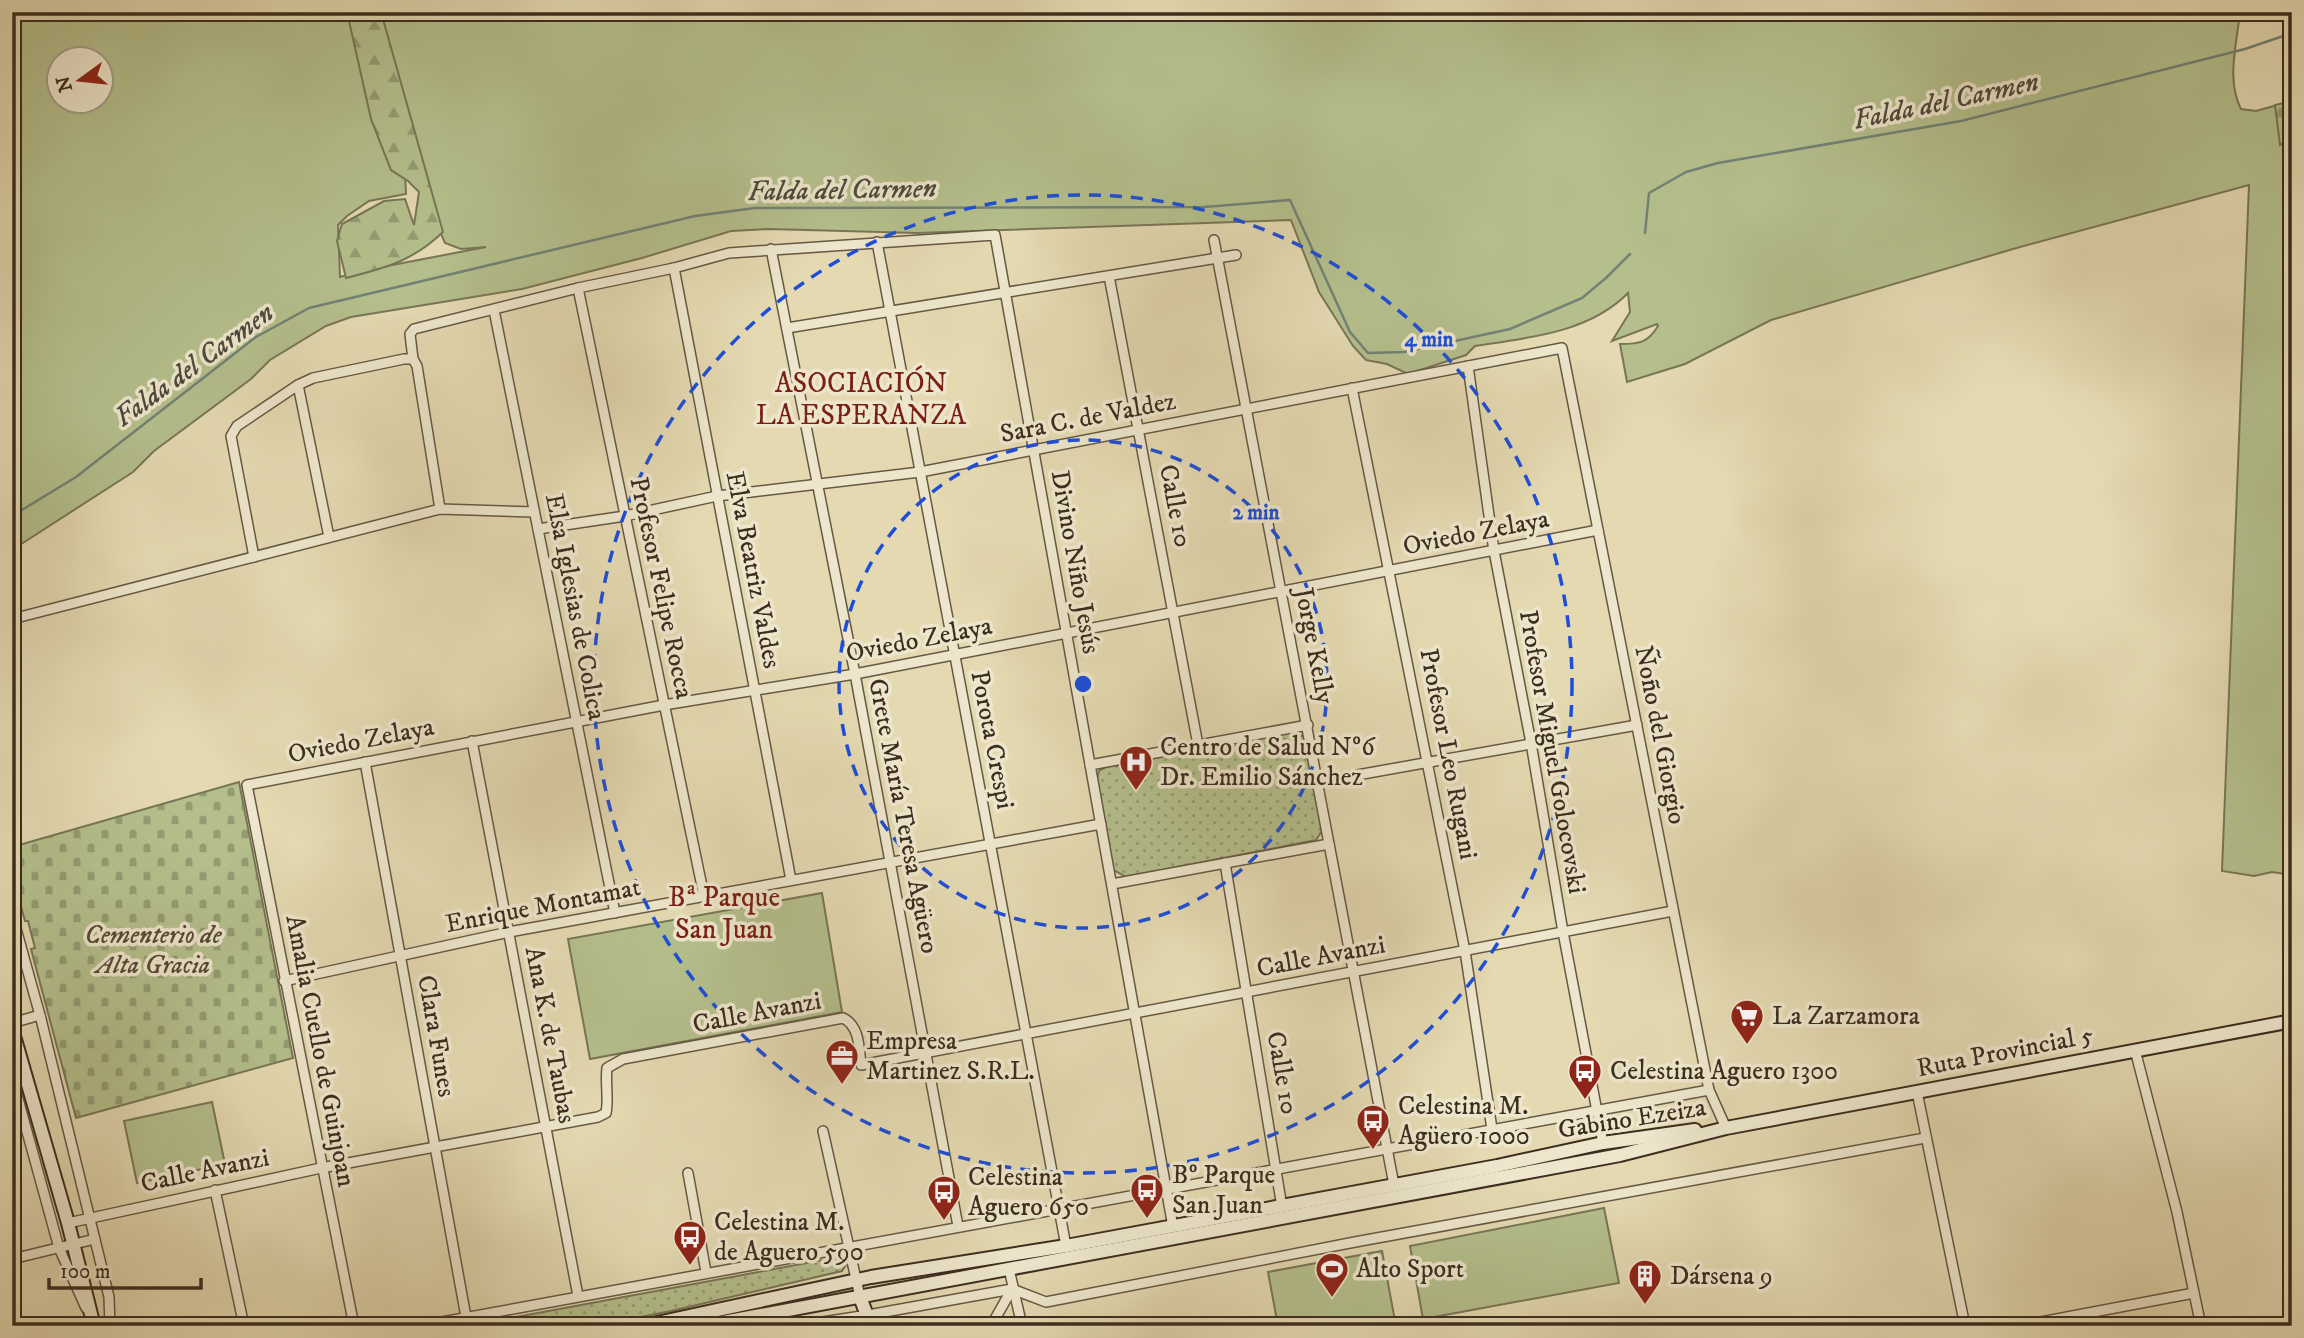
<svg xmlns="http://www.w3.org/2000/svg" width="2304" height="1338" font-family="'IM FELL DW Pica',serif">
<defs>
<pattern id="forest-firs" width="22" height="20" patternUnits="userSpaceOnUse" patternTransform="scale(1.75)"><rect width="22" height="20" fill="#b4bf8c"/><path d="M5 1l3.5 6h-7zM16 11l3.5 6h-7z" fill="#949c72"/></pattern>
<pattern id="cemetery-stones" width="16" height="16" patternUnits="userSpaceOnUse" patternTransform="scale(1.75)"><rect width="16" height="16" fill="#b4bf8c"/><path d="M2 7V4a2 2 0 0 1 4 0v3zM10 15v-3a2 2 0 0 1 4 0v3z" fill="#949c72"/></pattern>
<pattern id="park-dots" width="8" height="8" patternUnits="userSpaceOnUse" patternTransform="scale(1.75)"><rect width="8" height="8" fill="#b4bf8c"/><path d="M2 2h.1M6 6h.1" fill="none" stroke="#949c72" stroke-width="1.8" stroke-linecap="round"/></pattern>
</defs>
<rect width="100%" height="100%" fill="#e4d9b1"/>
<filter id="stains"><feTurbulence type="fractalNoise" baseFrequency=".00286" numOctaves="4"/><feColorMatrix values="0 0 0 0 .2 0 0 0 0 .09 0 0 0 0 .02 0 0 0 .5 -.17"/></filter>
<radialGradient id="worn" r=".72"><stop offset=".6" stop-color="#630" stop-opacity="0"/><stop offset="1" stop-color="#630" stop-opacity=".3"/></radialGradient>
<g fill="#b4bf8c" stroke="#787656" stroke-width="2" fill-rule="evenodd">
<path d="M 12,12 L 354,12 L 405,173 L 406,194 L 369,201 L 347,216 L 338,225 L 340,277 L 361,271 L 486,247 L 461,249 L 445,243 L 435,220 L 376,12 L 2240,12 C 2237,42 2226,81 2241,109 L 2256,111 L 2292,101 L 2292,875 L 2272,872 L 2254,876 L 2222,871 L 2249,185 L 2020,247 L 1771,320 L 1685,364 L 1627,382 L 1620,344 C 1639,344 1648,343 1658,326 L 1657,324 L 1612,341 L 1630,312 L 1628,293 C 1589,333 1527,338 1475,346 L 1466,355 L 1408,374 L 1387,364 L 1366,360 L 1353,346 L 1319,292 L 1291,220 L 917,233 L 769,229 L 731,231 L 642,258 L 522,289 L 351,317 L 326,326 L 270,360 L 251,379 L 154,451 L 133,472 L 12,550 ZM 60,60 L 102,60 L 102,102 L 60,102 Z"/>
<path d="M 822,893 L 842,1012 L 590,1059 L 568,939 Z"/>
<path d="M 212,1102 L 225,1164 L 137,1183 L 124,1121 Z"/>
<path d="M 1604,1208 L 1619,1283 L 1423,1319 L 1410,1246 Z"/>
<path d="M 1382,1251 L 1396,1326 L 1278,1326 L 1268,1272 Z"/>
</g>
<g fill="url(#forest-firs)" stroke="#787656" stroke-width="2">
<path d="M 347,12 L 381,12 L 443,232 C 413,261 385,268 346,278 L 337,241 L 342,224 L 384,201 L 405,199 L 414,225 L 419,192 L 408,181 L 391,170 L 371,119 Z"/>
<path d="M 2292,101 L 2292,139 L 2280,145 L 2275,105 Z"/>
</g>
<path fill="url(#cemetery-stones)" stroke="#787656" stroke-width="2" d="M 239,782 L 293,1058 L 76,1118 L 31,949 L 35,948 L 28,921 L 25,921 L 12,873 L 12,847 Z"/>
<g fill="url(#park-dots)" stroke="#787656" stroke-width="2">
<path d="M 1294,732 L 1306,738 L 1323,829 L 1316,840 L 1126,877 L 1112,869 L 1097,779 L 1099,771 L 1106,767 Z"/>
<path d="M 839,1257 L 844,1260 L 846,1265 L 842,1271 L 671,1311 L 595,1326 L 468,1326 Z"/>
</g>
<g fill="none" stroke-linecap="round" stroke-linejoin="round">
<g stroke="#728276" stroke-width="2.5">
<path d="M 1645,233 L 1649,193 L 1686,172 L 1718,163 L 1961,121 L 2245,49 L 2292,33"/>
<path d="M 12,516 L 76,477 L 256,337 L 309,308 L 695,216 L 755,208 L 1204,207 L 1290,200 L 1350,332 L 1368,353 L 1404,352 L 1510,329 L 1582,298 L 1606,278 L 1630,254"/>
</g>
<defs>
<g id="street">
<path d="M 1214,240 L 1394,1185"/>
<path d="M 877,242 L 1066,1246"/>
<path d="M 771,249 L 855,674 L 958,1226"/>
<path d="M 674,268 L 791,880"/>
<path d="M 1109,276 L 1198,745"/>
<path d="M 578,288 L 704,896"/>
<path d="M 494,310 L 615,913"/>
<path d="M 787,328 L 1236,255"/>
<path d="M 1468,366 L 1494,551 L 1531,743 L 1563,932 L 1603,1143"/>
<path d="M 1352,388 L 1465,951 L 1492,1129"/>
<path d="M 440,509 L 417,366 L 413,359 L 410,334 L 414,329 L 578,288 L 674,268 L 729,253 L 995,235 L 1173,1227"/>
<path d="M 538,529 L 625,516 L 717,496 L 920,472 L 1562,348 L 1709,1090 L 1726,1128"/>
<path d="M 329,537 L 298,385 L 313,378 L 404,359 L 413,359"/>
<path d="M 254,557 L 231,436 L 237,426 L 298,385"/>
<path d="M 12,619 L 440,509 L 534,512"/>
<path d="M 472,741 L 578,1296"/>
<path d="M 365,762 L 466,1317"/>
<path d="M 1090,765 L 1308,725"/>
<path d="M 1318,782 L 1637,725"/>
<path d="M 1225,863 L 1282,1207"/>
<path d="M 1112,884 L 1329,844"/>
<path d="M 12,914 L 41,1019 L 109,1297 L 110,1326"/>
<path d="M 284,981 L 509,932 L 1101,824"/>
<path d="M 12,1023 L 40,1015"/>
<path d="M 2135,1050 L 2177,1212 L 2201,1326"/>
<path d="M 12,1077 L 59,1248 L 86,1308"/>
<path d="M 1917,1092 L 1965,1326"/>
<path d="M 823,1131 L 860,1297"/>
<path d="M 688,1173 L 706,1272"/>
<path d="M 215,1190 L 244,1326"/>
<path d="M 68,1223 L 321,1168 L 598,1117 L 606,1113 C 609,1098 605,1083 607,1068 L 623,1059 L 843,1018 C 860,1026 859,1049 861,1065 L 1673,911"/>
<path d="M 12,1259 L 95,1239"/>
<path d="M 1009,1269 L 1022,1326"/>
<path d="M 354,1326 L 247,785 L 664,705 L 855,674 L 1598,530"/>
<path d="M 420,1326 L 1709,1090"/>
<path d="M 797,1326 L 868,1315 L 1012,1289 L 1046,1302 L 1355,1242 L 1925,1138"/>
<path d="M 991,1326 L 1012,1289"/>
<path d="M 2019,1326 L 2194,1293"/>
</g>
<g id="secondary">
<path d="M 12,1029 L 68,1223 L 94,1326"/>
<path d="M 860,1297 L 871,1326"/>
<path d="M 643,1326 L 871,1277 L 1066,1246 L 1497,1166 L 1603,1143 L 1695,1130"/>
<path d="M 702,1326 L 1620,1155 L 1726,1128 L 2292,1021"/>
</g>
</defs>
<use href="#street" stroke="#665844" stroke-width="12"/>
<use href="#secondary" stroke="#3c2d1f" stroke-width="16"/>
<use href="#street" stroke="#ede6cc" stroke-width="9"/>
<use href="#secondary" stroke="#ede6cc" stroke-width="12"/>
</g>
<g fill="none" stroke="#1d4ed8" stroke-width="3.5" stroke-dasharray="12 9">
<circle cx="1083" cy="684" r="244"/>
<circle cx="1083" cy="684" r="489"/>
</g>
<defs>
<symbol id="hospital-pin" viewBox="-11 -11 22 30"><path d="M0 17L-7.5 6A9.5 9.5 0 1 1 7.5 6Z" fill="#8f2418" stroke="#ede6cc"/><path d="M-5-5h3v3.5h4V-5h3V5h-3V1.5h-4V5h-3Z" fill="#fff"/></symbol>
<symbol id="supermarket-pin" viewBox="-11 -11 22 30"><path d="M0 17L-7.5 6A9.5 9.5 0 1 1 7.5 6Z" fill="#8f2418" stroke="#ede6cc"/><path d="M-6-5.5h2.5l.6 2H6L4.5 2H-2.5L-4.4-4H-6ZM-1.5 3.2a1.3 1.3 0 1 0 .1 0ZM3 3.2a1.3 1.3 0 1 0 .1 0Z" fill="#fff"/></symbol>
<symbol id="office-pin" viewBox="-11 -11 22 30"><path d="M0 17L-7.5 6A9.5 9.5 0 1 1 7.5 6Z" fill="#8f2418" stroke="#ede6cc"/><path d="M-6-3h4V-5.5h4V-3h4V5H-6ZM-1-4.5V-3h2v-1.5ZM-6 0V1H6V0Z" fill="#fff"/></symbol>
<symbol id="bus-pin" viewBox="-11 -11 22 30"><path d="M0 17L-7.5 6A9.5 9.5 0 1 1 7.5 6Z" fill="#8f2418" stroke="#ede6cc"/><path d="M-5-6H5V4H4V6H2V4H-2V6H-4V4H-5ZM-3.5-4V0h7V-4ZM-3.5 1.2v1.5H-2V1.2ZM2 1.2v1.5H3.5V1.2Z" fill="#fff"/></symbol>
<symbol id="stadium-pin" viewBox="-11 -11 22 30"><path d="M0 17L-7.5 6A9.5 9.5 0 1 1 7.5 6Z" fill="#8f2418" stroke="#ede6cc"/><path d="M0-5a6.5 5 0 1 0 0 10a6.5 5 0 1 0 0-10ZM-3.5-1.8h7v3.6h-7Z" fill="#fff"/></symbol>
<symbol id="building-pin" viewBox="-11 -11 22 30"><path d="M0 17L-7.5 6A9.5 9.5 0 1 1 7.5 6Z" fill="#8f2418" stroke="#ede6cc"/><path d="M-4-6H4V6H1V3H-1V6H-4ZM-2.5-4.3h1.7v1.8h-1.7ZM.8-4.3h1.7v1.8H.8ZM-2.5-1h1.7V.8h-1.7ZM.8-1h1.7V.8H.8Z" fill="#fff"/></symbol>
</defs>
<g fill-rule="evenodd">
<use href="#hospital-pin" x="1117" y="743" width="38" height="52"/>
<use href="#supermarket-pin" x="1728" y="997" width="38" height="52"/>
<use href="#office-pin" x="823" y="1037" width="38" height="52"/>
<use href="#bus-pin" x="1566" y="1052" width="38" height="52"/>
<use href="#bus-pin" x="1354" y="1102" width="38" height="52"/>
<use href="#bus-pin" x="1128" y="1171" width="38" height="52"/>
<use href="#bus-pin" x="925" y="1173" width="38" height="52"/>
<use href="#bus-pin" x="671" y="1218" width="38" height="52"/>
<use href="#stadium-pin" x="1313" y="1250" width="38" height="52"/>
<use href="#building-pin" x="1626" y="1257" width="38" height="52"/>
</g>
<g text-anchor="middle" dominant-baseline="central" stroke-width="7" stroke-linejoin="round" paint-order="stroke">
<g font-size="26" fill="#3c2d1f" stroke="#ede6cc">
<text transform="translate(1088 418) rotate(-11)">Sara C. de Valdez</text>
<text transform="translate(1175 506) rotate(79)">Calle 10</text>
<text transform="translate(1476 533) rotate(-11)">Oviedo Zelaya</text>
<text transform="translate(1075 562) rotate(80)">Divino Niño Jesús</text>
<text transform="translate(753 570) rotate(79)">Elva Beatriz Valdes</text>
<text transform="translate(661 588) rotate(78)">Profesor Felipe Rocca</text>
<text transform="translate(575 607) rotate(79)">Elsa Iglesias de Colica</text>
<text transform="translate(919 640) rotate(-11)">Oviedo Zelaya</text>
<text transform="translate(1314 646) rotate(79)">Jorge Kelly</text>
<text transform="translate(1660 735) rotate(79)">Ñoño del Giorgio</text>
<text transform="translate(992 740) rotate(79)">Porota Crespi</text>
<text transform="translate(361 741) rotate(-11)">Oviedo Zelaya</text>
<text transform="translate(1552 752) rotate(80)">Profesor Miguel Golocovski</text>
<text transform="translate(1448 754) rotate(79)">Profesor Leo Rugani</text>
<text transform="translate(903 816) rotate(79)">Grete María Teresa Agüero</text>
<text transform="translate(543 906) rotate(-11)">Enrique Montamat</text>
<text transform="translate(1321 957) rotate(-11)">Calle Avanzi</text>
<text transform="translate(757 1013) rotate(-11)">Calle Avanzi</text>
<text transform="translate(550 1035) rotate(79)">Ana K. de Taubas</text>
<text transform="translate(436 1036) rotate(80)">Clara Funes</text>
<text transform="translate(320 1051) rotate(79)">Amalia Cuello de Guinjoan</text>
<text transform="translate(2005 1052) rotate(-11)">Ruta Provincial 5</text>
<text transform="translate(1282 1073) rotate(80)">Calle 10</text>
<text transform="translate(1632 1119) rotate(-9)">Gabino Ezeiza</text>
<text transform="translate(205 1171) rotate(-12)">Calle Avanzi</text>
</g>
<g font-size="26" fill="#3c2d1f" stroke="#ede6cc" text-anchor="start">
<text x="1160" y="747">Centro de Salud Nº6<tspan x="1160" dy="30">Dr. Emilio Sánchez</tspan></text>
<text x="1772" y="1016">La Zarzamora</text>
<text x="866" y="1041">Empresa<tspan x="866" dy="30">Martinez S.R.L.</tspan></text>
<text x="1610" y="1071">Celestina Aguero 1300</text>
<text x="1398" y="1106">Celestina M.<tspan x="1398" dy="30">Agüero 1000</tspan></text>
<text x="1172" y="1175">Bº Parque<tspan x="1172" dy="30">San Juan</tspan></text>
<text x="968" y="1177">Celestina<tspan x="968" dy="30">Aguero 650</tspan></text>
<text x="714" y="1222">Celestina M.<tspan x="714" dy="30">de Aguero 590</tspan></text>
<text x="1356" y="1269">Alto Sport</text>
<text x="1670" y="1276">Dársena 9</text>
</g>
<g font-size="26" font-style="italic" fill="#544a35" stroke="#ede6cc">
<text x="153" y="935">Cementerio de<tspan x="153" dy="30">Alta Gracia</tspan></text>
</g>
<g font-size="28" font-style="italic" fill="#4e493c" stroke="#ede6cc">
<text transform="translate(1946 101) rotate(-12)">Falda del Carmen</text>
<text transform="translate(842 190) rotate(-1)">Falda del Carmen</text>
<text transform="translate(194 365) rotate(-36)">Falda del Carmen</text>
</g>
<g font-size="28" fill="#7a1f14" stroke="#ede6cc">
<text x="861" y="383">ASOCIACIÓN<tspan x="861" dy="32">LA ESPERANZA</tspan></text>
<text x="724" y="897">Bª Parque<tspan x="724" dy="32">San Juan</tspan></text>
</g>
</g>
<circle cx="1083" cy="684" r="10" fill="#1d4ed8" stroke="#ede6cc" stroke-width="3.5"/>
<g font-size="21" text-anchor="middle" font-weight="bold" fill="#1d4ed8" stroke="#ede6cc" stroke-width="7" stroke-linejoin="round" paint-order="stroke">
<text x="1429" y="346">4 min</text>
<text x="1256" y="519">2 min</text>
</g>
<rect width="2304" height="1338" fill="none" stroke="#e4d9b1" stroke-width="42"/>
<rect x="14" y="14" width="2276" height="1310" fill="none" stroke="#3c2d1f" stroke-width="3.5"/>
<rect x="21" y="21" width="2262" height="1296" fill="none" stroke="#3c2d1f" stroke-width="2"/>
<g transform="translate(80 80) rotate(255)"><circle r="33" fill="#ede6cc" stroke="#a69c87" stroke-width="2"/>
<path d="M0-5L12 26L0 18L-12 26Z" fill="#8f2418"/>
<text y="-10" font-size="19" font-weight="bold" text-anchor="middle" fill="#3c2d1f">N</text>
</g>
<path d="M49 1278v10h152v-10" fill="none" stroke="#3c2d1f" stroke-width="3.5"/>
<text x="60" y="1278" font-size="21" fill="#3c2d1f" stroke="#ede6cc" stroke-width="5" paint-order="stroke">100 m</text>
<rect width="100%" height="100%" filter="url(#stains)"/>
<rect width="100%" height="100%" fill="url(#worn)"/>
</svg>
